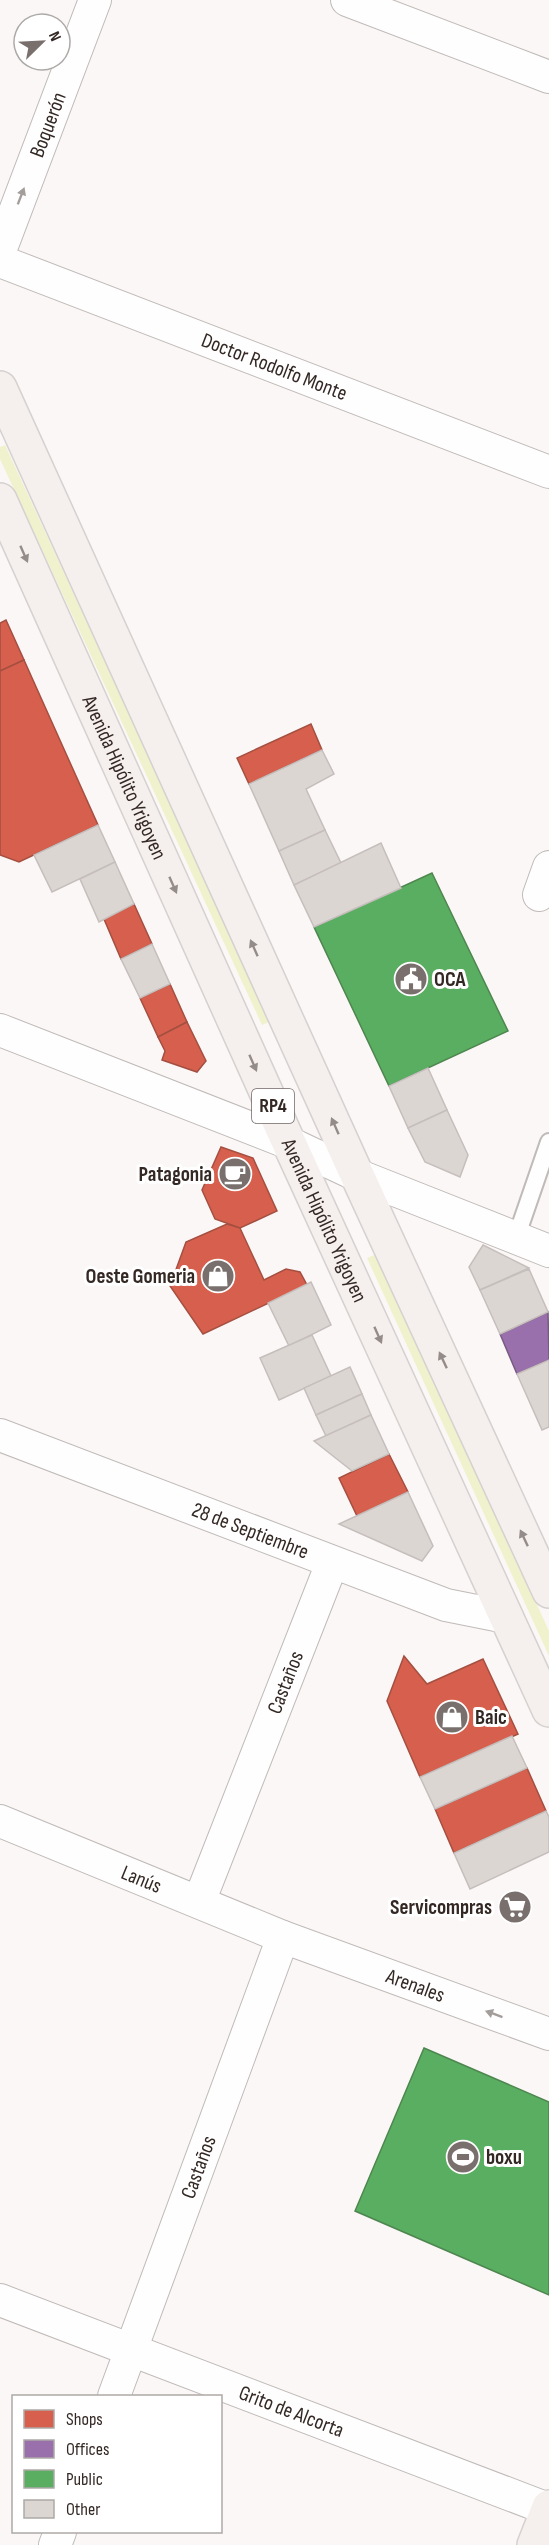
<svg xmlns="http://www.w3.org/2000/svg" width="549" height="2545" font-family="'Sofia Sans Condensed',sans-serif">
<rect width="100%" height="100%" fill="#faf7f6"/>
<g fill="#eff2cc">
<path d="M 5,445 L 271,1021 L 262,1025 L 0,459 L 0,447 Z"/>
<path d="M 377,1254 L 549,1631 L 549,1656 L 367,1258 Z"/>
</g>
<g fill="#d6604d" stroke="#a54f41" stroke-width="1.5">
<path d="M 6,620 L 24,660 L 0,671 L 0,623 Z"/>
<path d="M 24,660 L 98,825 L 19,862 L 0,855 L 0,671 Z"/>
<path d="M 311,724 L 322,750 L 249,784 L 237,758 Z"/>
<path d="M 134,904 L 152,944 L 121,959 L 104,919 Z"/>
<path d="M 170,984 L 187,1022 L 158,1037 L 140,998 Z"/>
<path d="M 187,1022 L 206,1061 L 197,1072 L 162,1060 L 165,1051 L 158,1037 Z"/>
<path d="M 221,1147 L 253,1158 L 277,1211 L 240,1228 L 215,1219 L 202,1190 Z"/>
<path d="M 227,1224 L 240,1228 L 264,1280 L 286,1269 L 300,1272 L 307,1285 L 203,1334 L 170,1286 L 186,1242 Z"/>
<path d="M 389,1454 L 408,1492 L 357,1516 L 339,1478 Z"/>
<path d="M 404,1656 L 427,1684 L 483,1659 L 518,1734 L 420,1777 L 387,1701 Z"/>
<path d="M 527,1768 L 546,1811 L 454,1853 L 435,1809 Z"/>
</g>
<path fill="#9970ab" stroke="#7a5a82" stroke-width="1.5" d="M 548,1312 L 549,1360 L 517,1374 L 500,1334 Z"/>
<g fill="#5aae61" stroke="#4e864f" stroke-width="1.5">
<path d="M 432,873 L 508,1031 L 389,1086 L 314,927 Z"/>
<path d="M 424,2048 L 549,2102 L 549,2295 L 355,2211 Z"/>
</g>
<g fill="#dcd6d3" stroke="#c5bebc" stroke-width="1.5">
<path d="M 322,750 L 334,774 L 306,789 L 325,830 L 279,851 L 249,784 Z"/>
<path d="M 98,825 L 115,862 L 52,892 L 34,855 Z"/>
<path d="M 325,830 L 341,863 L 294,885 L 279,851 Z"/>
<path d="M 381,843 L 401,888 L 314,927 L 294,885 Z"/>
<path d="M 115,862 L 134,904 L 99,922 L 80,879 Z"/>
<path d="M 152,944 L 170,984 L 140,998 L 121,959 Z"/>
<path d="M 428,1068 L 447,1110 L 408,1128 L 389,1086 Z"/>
<path d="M 447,1110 L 468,1155 L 460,1177 L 425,1162 L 408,1128 Z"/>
<path d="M 483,1245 L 529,1268 L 480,1290 L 469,1267 Z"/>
<path d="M 529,1269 L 548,1312 L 500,1334 L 480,1290 Z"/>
<path d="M 311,1282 L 331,1325 L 289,1346 L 268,1303 Z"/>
<path d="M 312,1335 L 331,1376 L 279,1400 L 260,1358 Z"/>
<path d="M 549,1360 L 549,1427 L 542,1430 L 517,1374 Z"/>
<path d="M 350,1367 L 362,1394 L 316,1415 L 304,1388 Z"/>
<path d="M 362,1394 L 371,1415 L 326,1436 L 316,1415 Z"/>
<path d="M 371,1415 L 389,1454 L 352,1471 L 314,1441 Z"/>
<path d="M 408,1492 L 433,1546 L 422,1561 L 339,1524 Z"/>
<path d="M 512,1736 L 527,1768 L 435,1809 L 420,1777 Z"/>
<path d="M 546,1811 L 549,1817 L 549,1852 L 470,1889 L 454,1853 Z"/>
</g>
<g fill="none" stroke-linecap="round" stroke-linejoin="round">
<defs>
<path id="lane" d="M 516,1238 L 549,1142"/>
<g id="street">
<path d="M 347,0 L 549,77"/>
<path id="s1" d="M 0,251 L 95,0"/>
<path id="s2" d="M 0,261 L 549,472"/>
<path d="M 539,895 L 549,867"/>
<path d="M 0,1030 L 289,1143 L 357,1175 L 549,1251"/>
<path id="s3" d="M 0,1435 L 446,1605 L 506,1617"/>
<path id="s4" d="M 0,1821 L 283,1937 L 549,2034"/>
<path id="s5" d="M 199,1902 L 332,1563"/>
<path id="s6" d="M 0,2300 L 548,2509"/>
<path id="s7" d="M 114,2396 L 283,1937"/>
<path d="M 55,2545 L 60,2532"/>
</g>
<g id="primary">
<path d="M 0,388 L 357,1175 L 549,1591"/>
<path id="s8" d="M 0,500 L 289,1143 L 549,1710"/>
<path d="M 534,2545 L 549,2507"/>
</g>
</defs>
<use href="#lane" stroke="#c0bab8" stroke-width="20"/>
<use href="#street" stroke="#c0bab8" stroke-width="34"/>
<use href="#primary" stroke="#d5d1d0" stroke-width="36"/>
<use href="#lane" stroke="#fefefe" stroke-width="16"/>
<use href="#street" stroke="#fefefe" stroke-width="32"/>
<use href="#primary" stroke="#f5efed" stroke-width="33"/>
</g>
<defs><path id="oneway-solid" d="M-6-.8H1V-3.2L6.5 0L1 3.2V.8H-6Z" transform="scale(1.5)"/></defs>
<g fill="#a39e9c">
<use href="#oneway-solid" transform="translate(21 196) rotate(-69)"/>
<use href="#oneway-solid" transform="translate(494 2014) rotate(-160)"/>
</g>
<g fill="#948c88">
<use href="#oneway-solid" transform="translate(24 554) rotate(66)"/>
<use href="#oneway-solid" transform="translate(173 885) rotate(66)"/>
<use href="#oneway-solid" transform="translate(254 948) rotate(-114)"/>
<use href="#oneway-solid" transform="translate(253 1063) rotate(66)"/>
<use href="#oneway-solid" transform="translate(335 1126) rotate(-114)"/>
<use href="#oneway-solid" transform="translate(378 1335) rotate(66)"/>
<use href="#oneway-solid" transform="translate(443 1360) rotate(-115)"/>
<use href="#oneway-solid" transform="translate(524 1538) rotate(-115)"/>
</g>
<defs>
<symbol id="civic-disc" viewBox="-11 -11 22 22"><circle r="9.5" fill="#79706e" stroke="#fff"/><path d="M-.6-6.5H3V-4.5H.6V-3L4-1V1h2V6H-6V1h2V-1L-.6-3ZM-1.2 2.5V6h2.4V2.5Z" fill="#fff"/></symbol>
<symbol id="cafe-disc" viewBox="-11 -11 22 22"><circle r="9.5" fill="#79706e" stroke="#fff"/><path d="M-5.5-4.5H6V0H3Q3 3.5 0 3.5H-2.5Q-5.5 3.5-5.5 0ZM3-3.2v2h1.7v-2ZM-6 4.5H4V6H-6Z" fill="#fff"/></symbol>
<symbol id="shop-disc" viewBox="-11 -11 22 22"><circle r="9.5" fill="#79706e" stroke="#fff"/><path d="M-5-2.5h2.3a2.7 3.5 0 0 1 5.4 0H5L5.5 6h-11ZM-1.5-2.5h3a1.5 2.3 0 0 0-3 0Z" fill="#fff"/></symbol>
<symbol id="supermarket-disc" viewBox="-11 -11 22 22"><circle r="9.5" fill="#79706e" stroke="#fff"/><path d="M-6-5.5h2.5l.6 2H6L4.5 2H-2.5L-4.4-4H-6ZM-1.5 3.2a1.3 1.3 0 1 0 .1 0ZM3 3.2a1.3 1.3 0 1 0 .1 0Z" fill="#fff"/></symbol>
<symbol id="stadium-disc" viewBox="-11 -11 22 22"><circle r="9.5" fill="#79706e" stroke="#fff"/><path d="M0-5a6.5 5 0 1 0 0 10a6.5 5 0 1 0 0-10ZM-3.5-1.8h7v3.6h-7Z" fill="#fff"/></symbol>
</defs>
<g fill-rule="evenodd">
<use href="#civic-disc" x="392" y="960" width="38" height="38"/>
<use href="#cafe-disc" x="216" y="1155" width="38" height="38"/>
<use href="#shop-disc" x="199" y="1257" width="38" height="38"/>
<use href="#shop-disc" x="433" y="1698" width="38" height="38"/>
<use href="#supermarket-disc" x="496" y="1888" width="38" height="38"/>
<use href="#stadium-disc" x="444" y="2138" width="38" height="38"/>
</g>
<g text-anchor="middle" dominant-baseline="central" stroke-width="6" stroke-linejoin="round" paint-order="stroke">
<rect fill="#fff" stroke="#706866" stroke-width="1.5" x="252" y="1089" width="42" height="34" rx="4.5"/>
<g font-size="20" font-weight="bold" fill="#332824">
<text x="273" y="1106">RP4</text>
</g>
<g font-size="21" fill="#332824" stroke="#fff">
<text stroke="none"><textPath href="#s1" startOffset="135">Boquerón</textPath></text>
<text stroke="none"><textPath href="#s2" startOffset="294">Doctor Rodolfo Monte</textPath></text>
<text stroke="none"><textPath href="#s8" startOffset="304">Avenida Hipólito Yrigoyen</textPath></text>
<text stroke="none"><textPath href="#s8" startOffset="790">Avenida Hipólito Yrigoyen</textPath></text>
<text stroke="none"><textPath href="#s3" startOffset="268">28 de Septiembre</textPath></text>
<text stroke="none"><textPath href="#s5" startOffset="236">Castaños</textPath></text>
<text stroke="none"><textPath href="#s4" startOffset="153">Lanús</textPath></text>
<text stroke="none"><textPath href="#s4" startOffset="447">Arenales</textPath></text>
<text stroke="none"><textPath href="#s7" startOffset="244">Castaños</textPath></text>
<text stroke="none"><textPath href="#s6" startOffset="312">Grito de Alcorta</textPath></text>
</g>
<g font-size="21" font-weight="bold" fill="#332824" stroke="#fff" text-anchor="start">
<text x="434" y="979">OCA</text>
<text x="212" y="1174" text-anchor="end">Patagonia</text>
<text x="195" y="1276" text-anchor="end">Oeste Gomeria</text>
<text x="475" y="1717">Baic</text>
<text x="492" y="1907" text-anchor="end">Servicompras</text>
<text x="486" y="2157">boxu</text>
</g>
</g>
<rect x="12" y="2395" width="210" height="138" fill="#ffffff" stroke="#ada9a7" stroke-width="1.5"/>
<rect x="24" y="2410" width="30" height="18" fill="#d6604d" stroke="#ada9a7" stroke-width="1.5"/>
<text x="66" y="2425" font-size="18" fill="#332824">Shops</text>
<rect x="24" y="2440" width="30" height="18" fill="#9970ab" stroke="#ada9a7" stroke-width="1.5"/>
<text x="66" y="2455" font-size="18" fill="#332824">Offices</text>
<rect x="24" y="2470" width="30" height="18" fill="#5aae61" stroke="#ada9a7" stroke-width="1.5"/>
<text x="66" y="2485" font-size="18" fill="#332824">Public</text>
<rect x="24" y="2500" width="30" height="18" fill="#dcd6d3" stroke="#ada9a7" stroke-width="1.5"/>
<text x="66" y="2515" font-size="18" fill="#332824">Other</text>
<g transform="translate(42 42) rotate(66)"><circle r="28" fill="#ffffff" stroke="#ada9a7" stroke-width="1.5"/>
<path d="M0-4.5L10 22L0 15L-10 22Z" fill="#79706e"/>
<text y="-9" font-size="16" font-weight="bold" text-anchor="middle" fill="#332824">N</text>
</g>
</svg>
